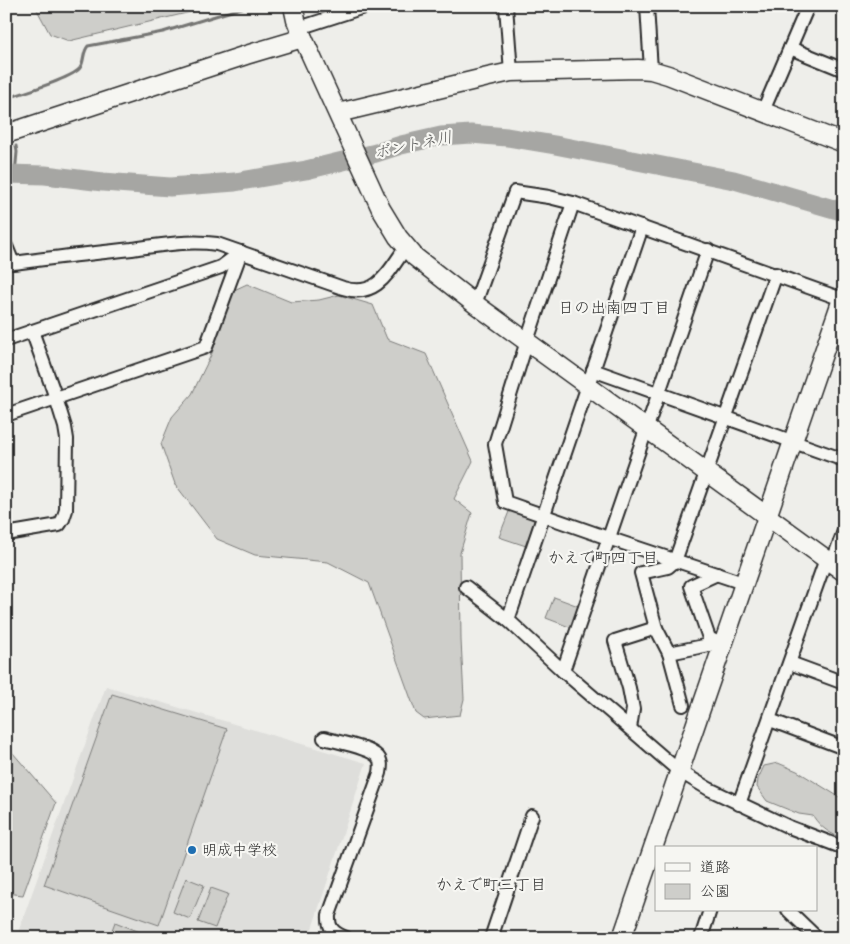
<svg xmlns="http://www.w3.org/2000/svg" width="850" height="944" font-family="'Comic Neue','Klee One',sans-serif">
<rect width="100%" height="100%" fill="#eeeeea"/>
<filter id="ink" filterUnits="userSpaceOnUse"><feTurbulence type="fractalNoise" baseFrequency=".02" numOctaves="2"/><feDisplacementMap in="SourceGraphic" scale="10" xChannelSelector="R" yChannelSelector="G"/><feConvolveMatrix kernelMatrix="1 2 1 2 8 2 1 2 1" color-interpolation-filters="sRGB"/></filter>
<g filter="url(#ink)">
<path fill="#dededb" d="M 106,686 L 366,763 L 309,938 L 16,938 Z"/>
<g fill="#cececa" stroke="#7c7c7a">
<path d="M 35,6 L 193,6 L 195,11 L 69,41 L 50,34 Z"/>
<path d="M 247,284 L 291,302 L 319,300 L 339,295 L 373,305 L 387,339 L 426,354 L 473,461 L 454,499 L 472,513 L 460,553 L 461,640 L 464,699 L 460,715 L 424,719 L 416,713 L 369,583 L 328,562 L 255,555 L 217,539 L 175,484 L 161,444 L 172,417 L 192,394 L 212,353 L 232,291 Z"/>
<path d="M 510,509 L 535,518 L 526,546 L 499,537 Z"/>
<path d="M 554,597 L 581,607 L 572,628 L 546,618 Z"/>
<path d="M 112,694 L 227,729 L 159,925 L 44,885 Z"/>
<path d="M 6,745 L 56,803 L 23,895 L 6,893 Z"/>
<path d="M 778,763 L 797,771 L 844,800 L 844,839 C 830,834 821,828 813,816 L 799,814 L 767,801 L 757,787 L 758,779 L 764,766 Z"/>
<path d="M 186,878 L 204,885 L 190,919 L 173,912 Z"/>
<path d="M 211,888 L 228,894 L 215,928 L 198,922 Z"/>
<path d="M 115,922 L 155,938 L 109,938 Z"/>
</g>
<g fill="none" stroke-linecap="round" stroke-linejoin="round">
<g stroke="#757573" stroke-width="3">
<path d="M 9,118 L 7,103 L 11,97 C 25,92 73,78 80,68 C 85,61 82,53 88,46 L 163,32 L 248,6"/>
<path d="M 15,174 L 17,152 L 16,146"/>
</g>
<path stroke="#a6a6a3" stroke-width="19" d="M 6,174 L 45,175 L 103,182 L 170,187 L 235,182 L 306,170 L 376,153 L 401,145 L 441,136 L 471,134 L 507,137 L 555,145 L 734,180 L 844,212"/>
<defs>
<g id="street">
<path d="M 506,6 L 511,72"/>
<path d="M 647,6 L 651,70"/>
<path d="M 299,28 L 367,6"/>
<path d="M 790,48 L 844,70"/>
<path d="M 763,111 L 808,6"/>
<path d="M 573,203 L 527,341 L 495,444 L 505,502 L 608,538 L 743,583"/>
<path d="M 642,227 L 508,620 L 563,671 L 708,250"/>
<path d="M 6,246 L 13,263 C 53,258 92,253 132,249 C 160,245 189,240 217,244 L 343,288 C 377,299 389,271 406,247"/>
<path d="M 475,304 L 515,192 L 549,197 L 573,203 L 842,299 L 844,293"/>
<path d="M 6,340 L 221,267 L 241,252"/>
<path d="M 593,370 L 844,460"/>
<path d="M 6,415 L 56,398 L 32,331"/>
<path d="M 6,534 L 59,525 L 63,519 L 66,510 L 67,439 L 65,427 L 56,398 L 206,347 L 241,252"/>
<path d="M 832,563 L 844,531"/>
<path d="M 466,587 L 508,620"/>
<path d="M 656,628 L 669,653"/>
<path d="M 715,641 L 709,638 L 691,586 L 717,574"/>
<path d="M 790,663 L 844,683"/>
<path d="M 563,671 L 679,771 L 709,789 L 789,827 L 844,848"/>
<path d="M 683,705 L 669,653 L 709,645 L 709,638"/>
<path d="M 770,720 L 844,748"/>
<path d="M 630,728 L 633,709 L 629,688 L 615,641 L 656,628 L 641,573 L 668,567 L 675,561 L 776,274"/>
<path d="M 324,738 C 337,742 369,747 378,757 C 382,762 381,767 380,773 L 329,915 C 328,929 334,933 346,938"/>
<path d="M 739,804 L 826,559"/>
<path d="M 788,910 L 817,938"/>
<path d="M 491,938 L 532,816"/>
<path d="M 701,938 L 710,910"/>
</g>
<g id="secondary">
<path d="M 293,6 L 296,20 L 303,38 L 381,209 L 398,237 L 415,257 L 475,304 L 844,572"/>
<path d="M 338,113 L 488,77 L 511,72 L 638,69 L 651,70 L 668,75 L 844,143"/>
<path d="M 6,134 L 246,55 L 303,38"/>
<path d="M 622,938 L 842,299"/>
</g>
</defs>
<use href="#street" stroke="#2b2b2b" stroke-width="16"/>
<use href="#secondary" stroke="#2b2b2b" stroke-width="21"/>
<use href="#street" stroke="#f6f6f2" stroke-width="12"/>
<use href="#secondary" stroke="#f6f6f2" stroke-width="18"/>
</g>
</g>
<circle fill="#1f6fb2" stroke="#f6f6f2" stroke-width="2" cx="192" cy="850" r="5"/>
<g text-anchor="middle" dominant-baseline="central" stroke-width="4.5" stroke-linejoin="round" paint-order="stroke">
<g font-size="15" fill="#2b2b2b" stroke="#f6f6f2" text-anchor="start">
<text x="202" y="850">明成中学校</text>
</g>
<g font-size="16" font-style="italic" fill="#565655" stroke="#f6f6f2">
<text transform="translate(413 145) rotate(-12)">ポントネ川</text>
</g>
<g font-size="16" fill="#2b2b2b" stroke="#f6f6f2">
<text x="614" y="308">日の出南四丁目</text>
<text x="603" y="558">かえで町四丁目</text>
<text x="491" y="885">かえで町三丁目</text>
</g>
</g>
<rect width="850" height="944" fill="none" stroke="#f6f6f2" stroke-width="25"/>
<rect x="12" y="12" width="825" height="919" fill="none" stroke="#2b2b2b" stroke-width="2" filter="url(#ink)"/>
<rect x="655" y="846" width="162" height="65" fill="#f6f6f2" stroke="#a5a5a2"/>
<rect x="665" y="863" width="25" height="8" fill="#f6f6f2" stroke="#a5a5a2"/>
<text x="700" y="872" font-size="15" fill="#2b2b2b">道路</text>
<rect x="665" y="884" width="25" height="15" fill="#cececa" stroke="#a5a5a2"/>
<text x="700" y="896" font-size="15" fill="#2b2b2b">公園</text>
</svg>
